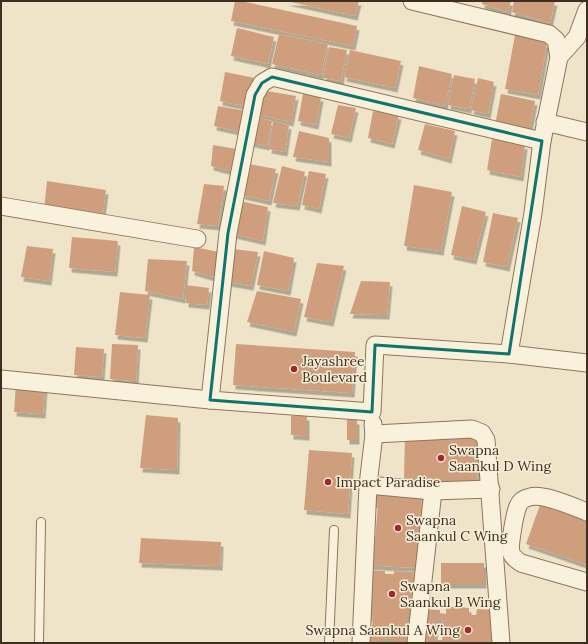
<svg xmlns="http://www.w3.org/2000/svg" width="588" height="644" font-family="Lora,serif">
<defs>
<filter id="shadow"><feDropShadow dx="2.5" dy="4.5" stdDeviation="0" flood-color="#0004"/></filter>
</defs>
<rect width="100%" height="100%" fill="#f0e4c8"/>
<g fill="#cf9f7d" fill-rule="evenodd" filter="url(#shadow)">
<path d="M 235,1 L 241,1 L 357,26 L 353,46 L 231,21 Z"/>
<path d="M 286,1 L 359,1 L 355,16 Z"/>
<path d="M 482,1 L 511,1 L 508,12 L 482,4 Z"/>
<path d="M 514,1 L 555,1 L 550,23 L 512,12 Z"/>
<path d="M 237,28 L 274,37 L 268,64 L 231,56 Z"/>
<path d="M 279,34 L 328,44 L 321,75 L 272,64 Z"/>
<path d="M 515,35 L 547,43 L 538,95 L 505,89 Z"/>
<path d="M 329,47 L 347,50 L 341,81 L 323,78 Z"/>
<path d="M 350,50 L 401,61 L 395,88 L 344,77 Z"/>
<path d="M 419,66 L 452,74 L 445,106 L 413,98 Z"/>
<path d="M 225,72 L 255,78 L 249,107 L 220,101 Z"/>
<path d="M 454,75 L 475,79 L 469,109 L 448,105 Z"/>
<path d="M 478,78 L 494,82 L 488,114 L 471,110 Z"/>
<path d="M 261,90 L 296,96 L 291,122 L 255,114 Z"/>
<path d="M 303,94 L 321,97 L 316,125 L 298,121 Z"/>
<path d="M 501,94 L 535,101 L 529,132 L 495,125 Z"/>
<path d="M 338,105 L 356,108 L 349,138 L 331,134 Z"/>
<path d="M 218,106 L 246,111 L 242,132 L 214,126 Z"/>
<path d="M 373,111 L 399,115 L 392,144 L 368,138 Z"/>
<path d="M 254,117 L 272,121 L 267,146 L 249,142 Z"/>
<path d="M 273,121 L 289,125 L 285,152 L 269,149 Z"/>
<path d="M 425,124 L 455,131 L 449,159 L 418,150 Z"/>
<path d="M 299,131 L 329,138 L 329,162 L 293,157 Z"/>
<path d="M 492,139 L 525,145 L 521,177 L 487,170 Z"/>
<path d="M 213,145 L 237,149 L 230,171 L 211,166 Z"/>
<path d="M 249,164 L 276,169 L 269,201 L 242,195 Z"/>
<path d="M 282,166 L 305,172 L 297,206 L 273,203 Z"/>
<path d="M 309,171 L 326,174 L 319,209 L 302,205 Z"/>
<path d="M 47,181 L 106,190 L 102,220 L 44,210 Z"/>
<path d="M 204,184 L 224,186 L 218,226 L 197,224 Z"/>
<path d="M 414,185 L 452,192 L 441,251 L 404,246 Z"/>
<path d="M 240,201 L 268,207 L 263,241 L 233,234 Z"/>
<path d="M 462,206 L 486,212 L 474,260 L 451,255 Z"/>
<path d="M 493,213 L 518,218 L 507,267 L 483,262 Z"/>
<path d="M 72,237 L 118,241 L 115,272 L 69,268 Z"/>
<path d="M 27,246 L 53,249 L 49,281 L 21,277 Z"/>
<path d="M 194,247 L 219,252 L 216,278 L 192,271 Z"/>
<path d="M 233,249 L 258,252 L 251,286 L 228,282 Z"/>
<path d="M 264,251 L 294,258 L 288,291 L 257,285 Z"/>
<path d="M 148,259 L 187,261 L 183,299 L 145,291 Z"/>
<path d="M 317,263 L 344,266 L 331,322 L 304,317 Z"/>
<path d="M 361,281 L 390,282 L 387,315 L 350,314 Z"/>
<path d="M 186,285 L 209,288 L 207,305 L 186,303 Z"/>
<path d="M 257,291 L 301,299 L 294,332 L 247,322 Z"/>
<path d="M 120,292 L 150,295 L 145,338 L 115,335 Z"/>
<path d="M 112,344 L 138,345 L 136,381 L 110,379 Z"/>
<path d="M 236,344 L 355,352 L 352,393 L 233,385 Z"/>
<path d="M 76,347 L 104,349 L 102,377 L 74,375 Z"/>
<path d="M 16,384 L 45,387 L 43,414 L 14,412 Z"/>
<path d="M 146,415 L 178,418 L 177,470 L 140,468 Z"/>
<path d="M 291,416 L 307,416 L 307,436 L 291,435 Z"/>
<rect x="347" y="420" width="10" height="20"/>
<path d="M 405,433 L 479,435 L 477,481 L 459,481 L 459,487 L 429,487 L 429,481 L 404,480 Z"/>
<path d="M 309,450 L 352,453 L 348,514 L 304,510 Z"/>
<path d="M 372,490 L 422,493 L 417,568 L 365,565 L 366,551 L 374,552 L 378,504 L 372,504 Z"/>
<path d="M 541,502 L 587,518 L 587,565 L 526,544 Z"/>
<path d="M 141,538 L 221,542 L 220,566 L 139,563 Z"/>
<rect x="441" y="563" width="43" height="21"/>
<path d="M 368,570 L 385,571 L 385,574 L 394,574 L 394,571 L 414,572 L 412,618 L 406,618 L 405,630 L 411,630 L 411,643 L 393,643 L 393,639 L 383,638 L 383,643 L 365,643 L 365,627 L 372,627 L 373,617 L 366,617 Z"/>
<path d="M 446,606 L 469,608 L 469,615 L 476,615 L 477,609 L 496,610 L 494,643 L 420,643 L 423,609 L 440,610 L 440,613 L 446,614 ZM 436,620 L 443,620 L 442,640 L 435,640 Z"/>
</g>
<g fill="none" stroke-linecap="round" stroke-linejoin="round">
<defs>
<g id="lane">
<path d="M 39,643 L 41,522"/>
<path d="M 329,643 L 334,530"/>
</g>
<g id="street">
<path d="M 412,1 L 549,34 L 556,40 L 559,57"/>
<path d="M 545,122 L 587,132"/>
<path d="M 1,206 L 197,239"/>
<path d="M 509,354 L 533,213 L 542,141 L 559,57 L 577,37 L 587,10"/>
<path d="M 1,379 L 210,400 L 372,412 L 375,345 L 509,354 L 587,363"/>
<path d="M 210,400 L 228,233 L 255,95 L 262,83 L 272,77 L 542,141"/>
<path d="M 373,424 L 374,434 L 368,485 L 433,491 L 491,489"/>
<path d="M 374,434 L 472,429 L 482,433 L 486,440 L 501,643"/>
<path d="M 587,512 C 574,507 543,493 530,497 C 525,498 520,501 518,506 C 515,513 509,545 511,552 C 512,557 517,560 521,563 L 587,582"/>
<path d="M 361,643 L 368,485"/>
<path d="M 416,643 L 433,491"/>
</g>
</defs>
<use href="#lane" stroke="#8d765c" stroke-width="10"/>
<use href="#street" stroke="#8d765c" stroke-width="19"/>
<use href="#lane" stroke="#faf1dc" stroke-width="8"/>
<use href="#street" stroke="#faf1dc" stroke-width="17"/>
</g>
<path fill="none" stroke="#0f766e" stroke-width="3" stroke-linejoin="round" d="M 272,77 L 542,141 L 509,354 L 375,345 L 372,412 L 210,400 L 228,233 L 255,95 L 262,83 Z"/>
<g fill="#9e2a2b" stroke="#f7eed8" stroke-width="1.5">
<circle cx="294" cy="369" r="4"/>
<circle cx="441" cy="458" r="4"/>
<circle cx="328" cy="482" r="4"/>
<circle cx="398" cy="528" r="4"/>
<circle cx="392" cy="594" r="4"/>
<circle cx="468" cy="630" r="4"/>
</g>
<g text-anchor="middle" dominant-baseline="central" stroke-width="3" stroke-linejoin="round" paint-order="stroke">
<g font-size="14" fill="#3d2e20" stroke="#f7eed8" text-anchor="start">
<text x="302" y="361">Jayashree<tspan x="302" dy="16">Boulevard</tspan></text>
<text x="449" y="450">Swapna<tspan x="449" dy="16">Saankul D Wing</tspan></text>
<text x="336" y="482">Impact Paradise</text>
<text x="406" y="520">Swapna<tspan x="406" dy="16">Saankul C Wing</tspan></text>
<text x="400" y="586">Swapna<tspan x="400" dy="16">Saankul B Wing</tspan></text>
<text x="460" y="630" text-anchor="end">Swapna Saankul A Wing</text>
</g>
</g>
<rect width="588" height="644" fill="none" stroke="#3d2e20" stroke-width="4"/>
</svg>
